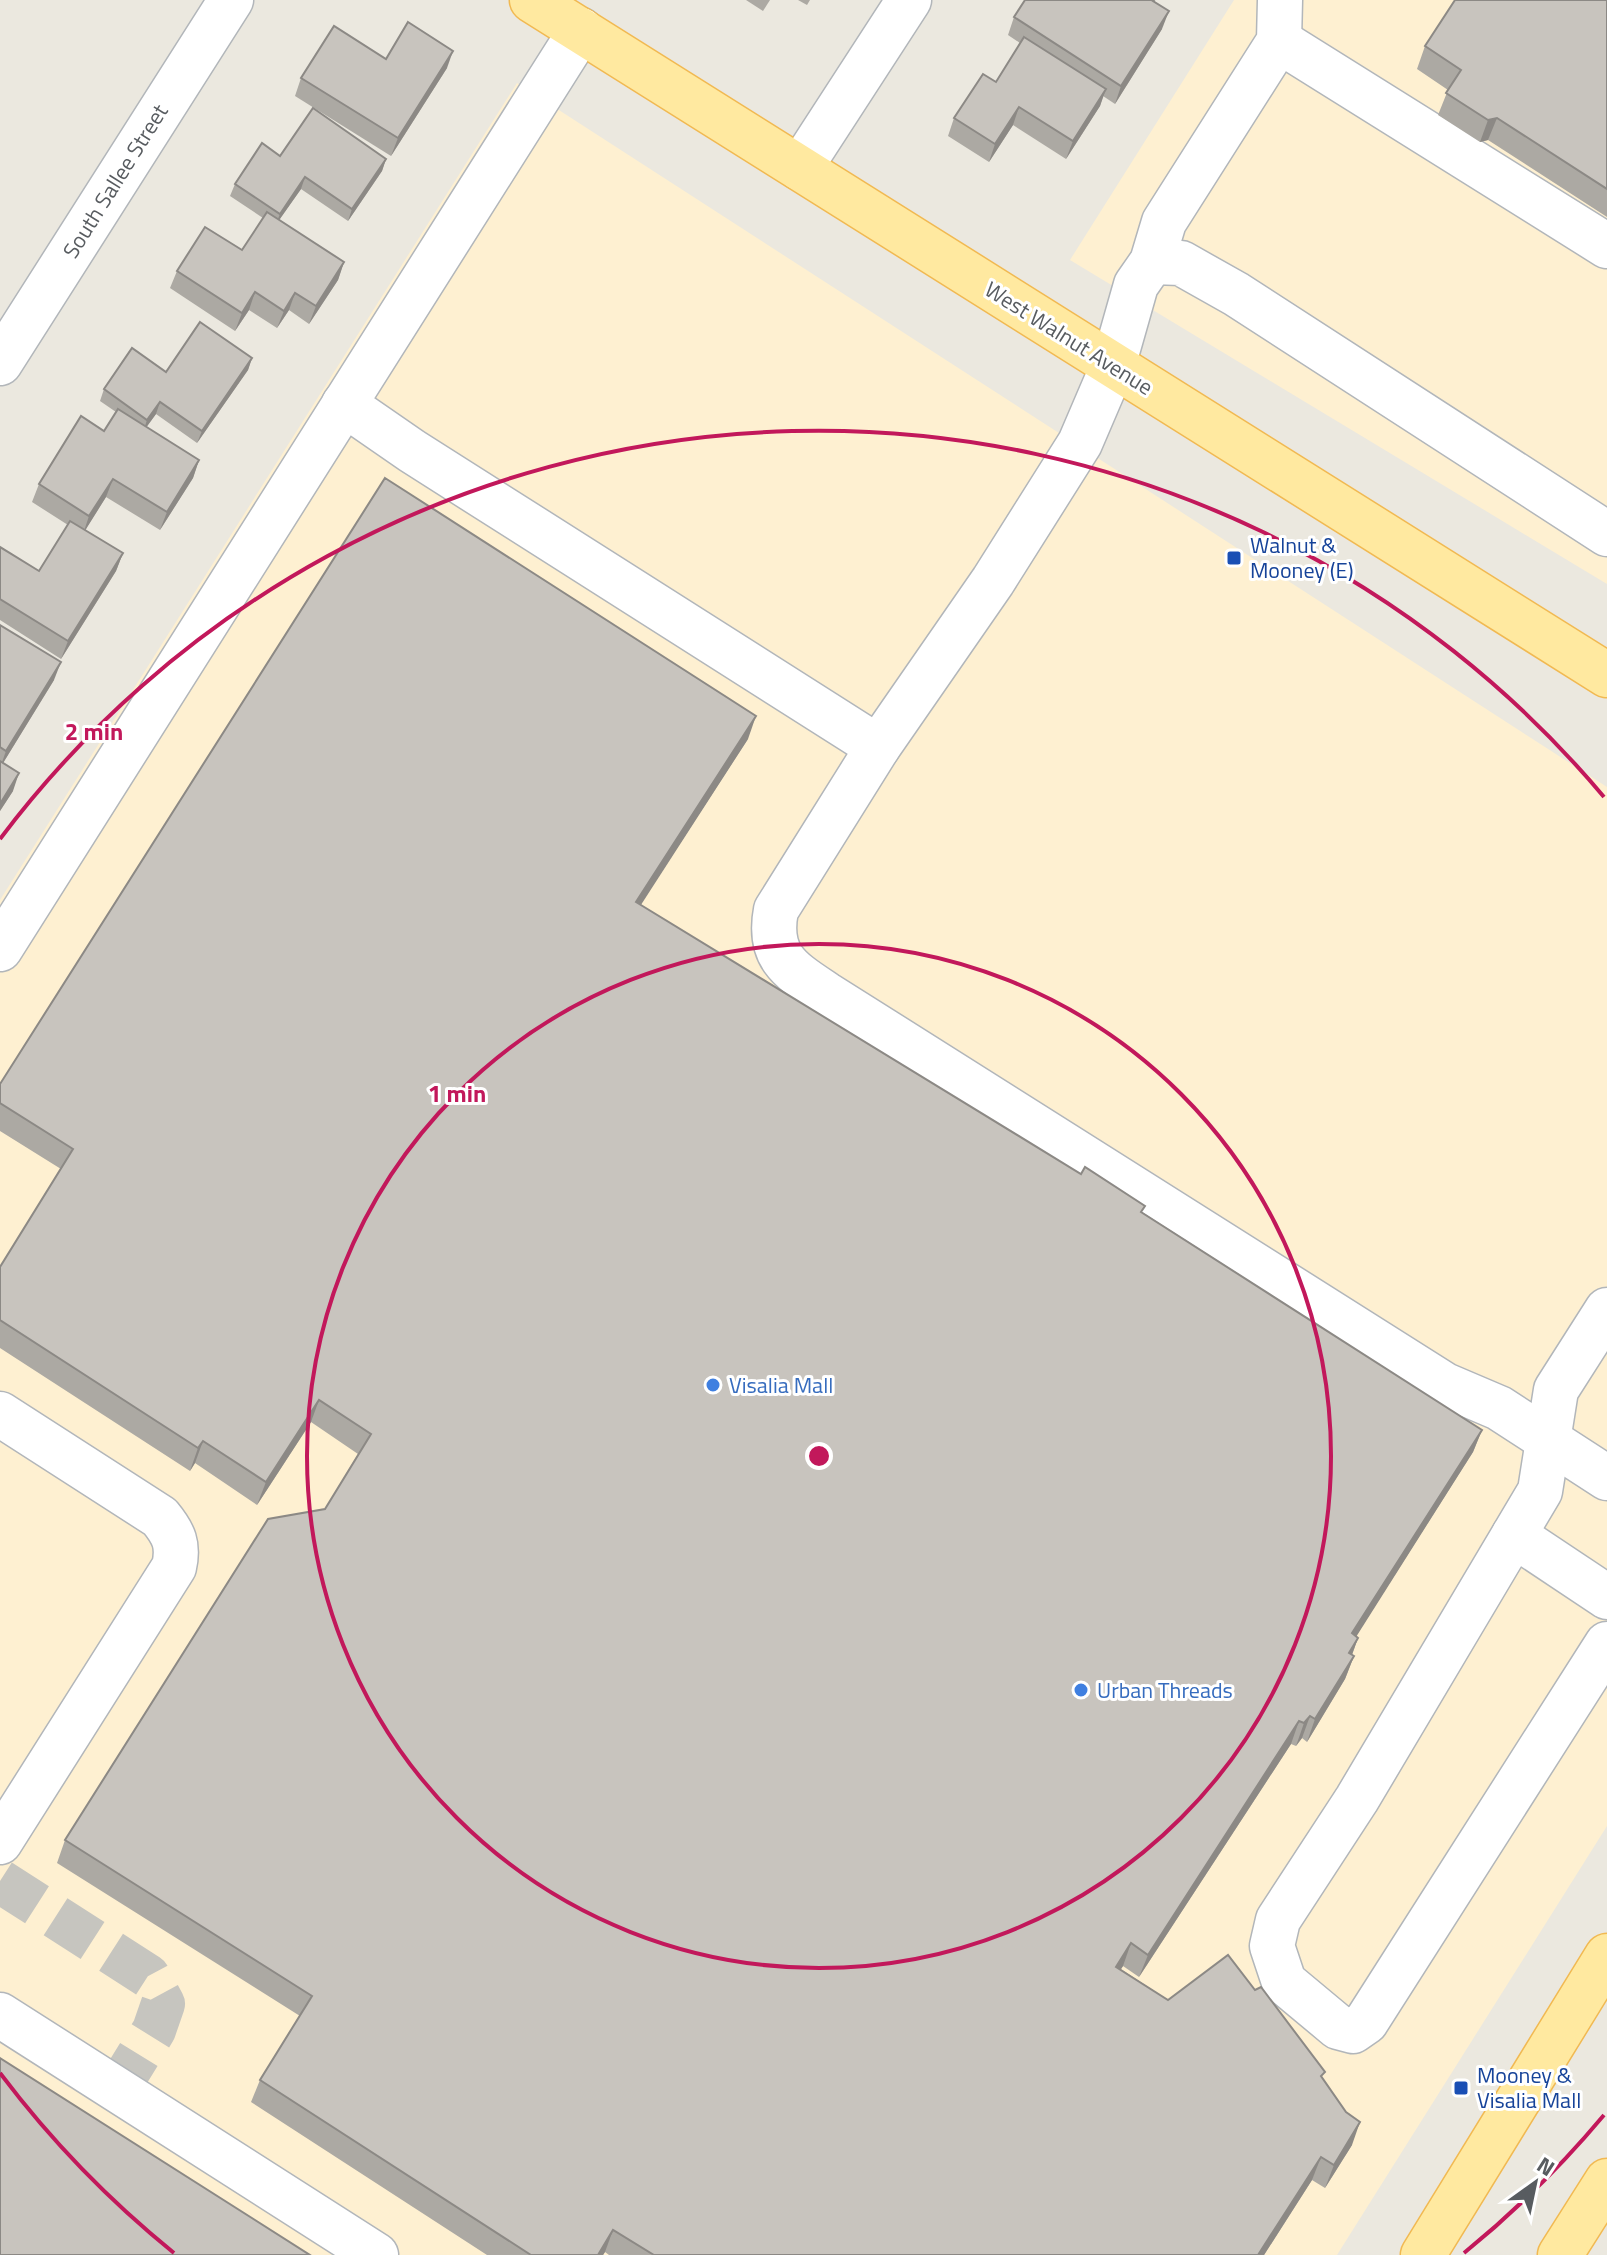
<svg xmlns="http://www.w3.org/2000/svg" width="1607" height="2255" font-family="'Titillium Web',sans-serif">
<rect width="100%" height="100%" fill="#ebe8df"/>
<g fill="#fef0d1">
<path d="M 1234,0 L 1607,0 L 1607,584 L 1070,260 Z"/>
<path d="M 517,83 L 1607,787 L 1607,1826 L 1337,2255 L 0,2255 L 0,900 Z"/>
</g>
<g fill="none" stroke-linecap="round" stroke-linejoin="round">
<path stroke="#c6c5bf" stroke-width="44" stroke-dasharray="44 22" stroke-linecap="butt" d="M 0,1881 L 148,1976 L 163,2004 L 154,2030 L 117,2090"/>
<defs>
<g id="minor">
<path d="M 1280,0 L 1279,41 L 1164,222 L 1152,262 L 1136,285 L 1113,366 L 1080,443 L 993,581 L 878,747 L 776,910 C 767,957 790,970 826,994 L 1445,1385 L 1499,1408 L 1607,1478"/>
<path d="M 1279,41 L 1607,246"/>
<path d="M 800,168 L 909,0"/>
<path d="M 1152,262 L 1181,263 L 1236,294 L 1607,534"/>
<path d="M 0,363 L 231,0"/>
<path d="M 344,404 L 412,451 L 878,747"/>
<path d="M 0,949 L 581,30"/>
<path d="M 1607,1310 L 1556,1390 L 1540,1491 L 1357,1799 L 1278,1920 L 1272,1946 L 1284,1982 L 1338,2027 L 1353,2031 L 1366,2022 L 1607,1644"/>
<path d="M 0,1414 L 160,1517 C 174,1534 179,1545 174,1567 L 0,1842"/>
<path d="M 1514,1535 L 1607,1597"/>
<path d="M 0,2015 L 376,2255"/>
</g>
<g id="major">
<path d="M 532,0 L 1607,675"/>
<path d="M 1423,2255 L 1607,1956"/>
<path d="M 1560,2255 L 1607,2181"/>
</g>
</defs>
<use href="#minor" stroke="#b2b6ba" stroke-width="47"/>
<use href="#major" stroke="#f1b952" stroke-width="47"/>
<use href="#minor" stroke="#fff" stroke-width="44"/>
<use href="#major" stroke="#ffe9a0" stroke-width="44"/>
</g>
<g fill="#aca9a3">
<path d="M 746,0 L 770,0 L 763,11 Z"/>
<path d="M 798,0 L 810,0 L 807,5 Z"/>
<path d="M 1607,0 L 1607,217 L 1488,140 L 1480,142 L 1438,115 L 1448,90 L 1417,69 L 1425,46 Z"/>
<path d="M 1156,3 L 1162,29 L 1115,104 L 1103,96 L 1100,106 L 1066,159 L 1013,125 L 989,162 L 948,136 L 954,118 L 996,82 L 1020,43 L 1008,35 L 1014,17 Z"/>
<path d="M 447,68 L 391,156 L 295,96 L 301,78 Z"/>
<path d="M 280,156 L 386,159 L 382,171 L 348,221 L 301,189 L 279,220 L 344,262 L 338,280 L 309,324 L 289,310 L 277,328 L 249,310 L 235,331 L 170,288 L 177,271 L 242,250 L 263,218 L 230,196 L 235,184 Z"/>
<path d="M 252,358 L 248,370 L 197,443 L 156,414 L 146,427 L 199,460 L 193,478 L 160,530 L 106,497 L 85,530 L 123,553 L 116,571 L 61,659 L 0,620 L 0,547 L 39,571 L 68,525 L 32,502 L 39,484 L 104,431 L 116,412 L 100,401 L 104,389 L 166,372 Z"/>
<path d="M 0,625 L 54,680 L 3,763 L 13,791 L 0,811 Z"/>
<path d="M 748,739 L 640,905 L 1142,1212 L 1482,1430 L 1473,1452 L 1356,1636 L 1358,1638 L 1352,1655 L 1354,1656 L 1345,1679 L 1307,1742 L 1302,1738 L 1296,1746 L 1291,1744 L 1139,1977 L 1123,1966 L 1121,1969 L 1168,2000 L 1323,2079 L 1352,2145 L 1325,2188 L 1312,2180 L 1264,2255 L 609,2255 L 605,2252 L 603,2255 L 487,2255 L 251,2102 L 260,2080 L 300,2016 L 57,1863 L 65,1840 L 325,1509 L 358,1454 L 311,1422 L 257,1505 L 195,1463 L 190,1471 L 0,1348 L 0,1267 L 61,1169 L 0,1131 L 0,1084 Z"/>
</g>
<g fill="#8c8985">
<path d="M 1169,11 L 1162,29 L 1115,104 L 1121,86 Z"/>
<path d="M 453,51 L 447,68 L 391,156 L 398,138 Z"/>
<path d="M 1106,89 L 1100,106 L 1066,159 L 1073,141 Z"/>
<path d="M 1019,107 L 1013,125 L 989,162 L 995,144 Z"/>
<path d="M 1497,118 L 1488,140 L 1480,142 L 1488,120 Z"/>
<path d="M 386,159 L 382,171 L 348,221 L 352,209 Z"/>
<path d="M 305,177 L 301,189 L 275,226 L 280,214 Z"/>
<path d="M 344,262 L 338,280 L 309,324 L 316,306 Z"/>
<path d="M 255,292 L 249,310 L 235,331 L 242,313 Z"/>
<path d="M 295,293 L 289,310 L 277,328 L 284,311 Z"/>
<path d="M 252,358 L 248,370 L 197,443 L 202,431 Z"/>
<path d="M 160,402 L 156,414 L 143,432 L 147,420 Z"/>
<path d="M 199,460 L 193,478 L 160,530 L 167,512 Z"/>
<path d="M 113,479 L 106,497 L 83,534 L 89,516 Z"/>
<path d="M 123,553 L 116,571 L 61,659 L 68,641 Z"/>
<path d="M 61,662 L 54,680 L 0,768 L 6,751 Z"/>
<path d="M 756,716 L 748,739 L 628,925 L 636,902 Z"/>
<path d="M 19,773 L 13,791 L 0,811 L 0,804 Z"/>
<path d="M 319,1400 L 311,1422 L 257,1505 L 266,1482 Z"/>
<path d="M 1482,1430 L 1473,1452 L 1344,1656 L 1352,1633 Z"/>
<path d="M 203,1441 L 195,1463 L 190,1471 L 198,1448 Z"/>
<path d="M 1358,1638 L 1350,1660 L 1349,1653 Z"/>
<path d="M 1354,1656 L 1345,1679 L 1307,1742 L 1315,1719 Z"/>
<path d="M 1310,1716 L 1302,1738 L 1296,1746 L 1304,1723 Z"/>
<path d="M 1299,1721 L 1291,1744 L 1139,1977 L 1148,1955 Z"/>
<path d="M 1131,1943 L 1123,1966 L 1108,1989 L 1116,1967 Z"/>
<path d="M 1360,2122 L 1352,2145 L 1325,2188 L 1334,2165 Z"/>
<path d="M 1321,2157 L 1312,2180 L 1264,2255 L 1258,2255 Z"/>
<path d="M 613,2230 L 605,2252 L 603,2255 L 598,2255 Z"/>
</g>
<g fill="#c8c4be" stroke="#8c8985" stroke-width="2">
<path d="M 1025,0 L 1154,0 L 1153,1 L 1169,11 L 1121,86 L 1014,17 Z"/>
<path d="M 1455,0 L 1607,0 L 1607,189 L 1497,118 L 1488,120 L 1446,93 L 1461,70 L 1425,46 Z"/>
<path d="M 408,22 L 453,51 L 398,138 L 301,78 L 334,26 L 386,59 Z"/>
<path d="M 1024,37 L 1106,89 L 1073,141 L 1019,107 L 995,144 L 954,118 L 983,74 L 996,82 Z"/>
<path d="M 313,108 L 386,159 L 352,209 L 305,177 L 280,214 L 235,184 L 262,143 L 280,156 Z"/>
<path d="M 267,212 L 344,262 L 316,306 L 295,293 L 284,311 L 255,292 L 242,313 L 177,271 L 205,227 L 242,250 Z"/>
<path d="M 200,322 L 252,358 L 202,431 L 160,402 L 147,420 L 104,389 L 132,348 L 166,372 Z"/>
<path d="M 118,409 L 199,460 L 167,512 L 113,479 L 89,516 L 39,484 L 81,416 L 104,431 Z"/>
<path d="M 385,478 L 756,716 L 636,902 L 1081,1174 L 1085,1167 L 1145,1206 L 1141,1212 L 1482,1430 L 1352,1633 L 1358,1638 L 1349,1653 L 1354,1656 L 1315,1719 L 1310,1716 L 1304,1723 L 1299,1721 L 1148,1955 L 1131,1943 L 1116,1967 L 1168,2000 L 1228,1955 L 1255,1990 L 1261,1987 L 1325,2072 L 1321,2076 L 1346,2112 L 1360,2122 L 1334,2165 L 1321,2157 L 1258,2255 L 654,2255 L 613,2230 L 598,2255 L 531,2255 L 260,2080 L 312,1996 L 65,1840 L 268,1519 L 325,1509 L 371,1434 L 319,1400 L 266,1482 L 203,1441 L 198,1448 L 0,1320 L 0,1267 L 73,1149 L 0,1103 L 0,1084 Z"/>
<path d="M 70,521 L 123,553 L 68,641 L 0,599 L 0,547 L 39,571 Z"/>
<path d="M 0,625 L 61,662 L 6,751 L 0,747 Z"/>
<path d="M 0,761 L 19,773 L 0,804 Z"/>
<path d="M 0,2058 L 310,2255 L 0,2255 Z"/>
</g>
<g fill="none" stroke="#c2185b" stroke-width="4">
<circle cx="819" cy="1456" r="512"/>
<path d="M1604 2115A1025 1025 0 0 1 1464 2253M174 2253A1025 1025 0 0 1 0 2073M0 839A1025 1025 0 0 1 1604 797"/>
</g>
<g fill="#1a4fb4" stroke="#fff" stroke-width="3">
<rect x="1226" y="550" width="16" height="16" rx="4"/>
<rect x="1453" y="2080" width="16" height="16" rx="4"/>
</g>
<g fill="#3f7fe0" stroke="#fff" stroke-width="3">
<circle cx="713" cy="1385" r="8"/>
<circle cx="1081" cy="1690" r="8"/>
</g>
<g text-anchor="middle" dominant-baseline="central" stroke-width="6" stroke-linejoin="round" paint-order="stroke">
<g font-size="22" fill="#585c60" stroke="#fff">
<text transform="translate(115 181) rotate(-58)">South Sallee Street</text>
<text transform="translate(1069 338) rotate(32)">West Walnut Avenue</text>
</g>
<g font-size="22" fill="#164399" stroke="#fff" text-anchor="start">
<text x="1250" y="545">Walnut &amp;<tspan x="1250" dy="25">Mooney (E)</tspan></text>
<text x="1477" y="2075">Mooney &amp;<tspan x="1477" dy="25">Visalia Mall</tspan></text>
</g>
<g font-size="22" fill="#366cbe" stroke="#fff" text-anchor="start">
<text x="729" y="1385">Visalia Mall</text>
<text x="1097" y="1690">Urban Threads</text>
</g>
</g>
<circle cx="819" cy="1456" r="12" fill="#c2185b" stroke="#fff" stroke-width="4"/>
<g font-size="24" text-anchor="middle" font-weight="bold" fill="#c2185b" stroke="#fff" stroke-width="6" stroke-linejoin="round" paint-order="stroke">
<text x="94" y="740">2 min</text>
<text x="457" y="1102">1 min</text>
</g>
<g transform="translate(1535 2183) rotate(33)" stroke="#ffffff" stroke-width="6" paint-order="stroke">
<path d="M0-6L14 30L0 20L-14 30Z" fill="#585c60"/>
<text y="-12" font-size="22" font-weight="bold" text-anchor="middle" fill="#585c60">N</text>
</g>
</svg>
